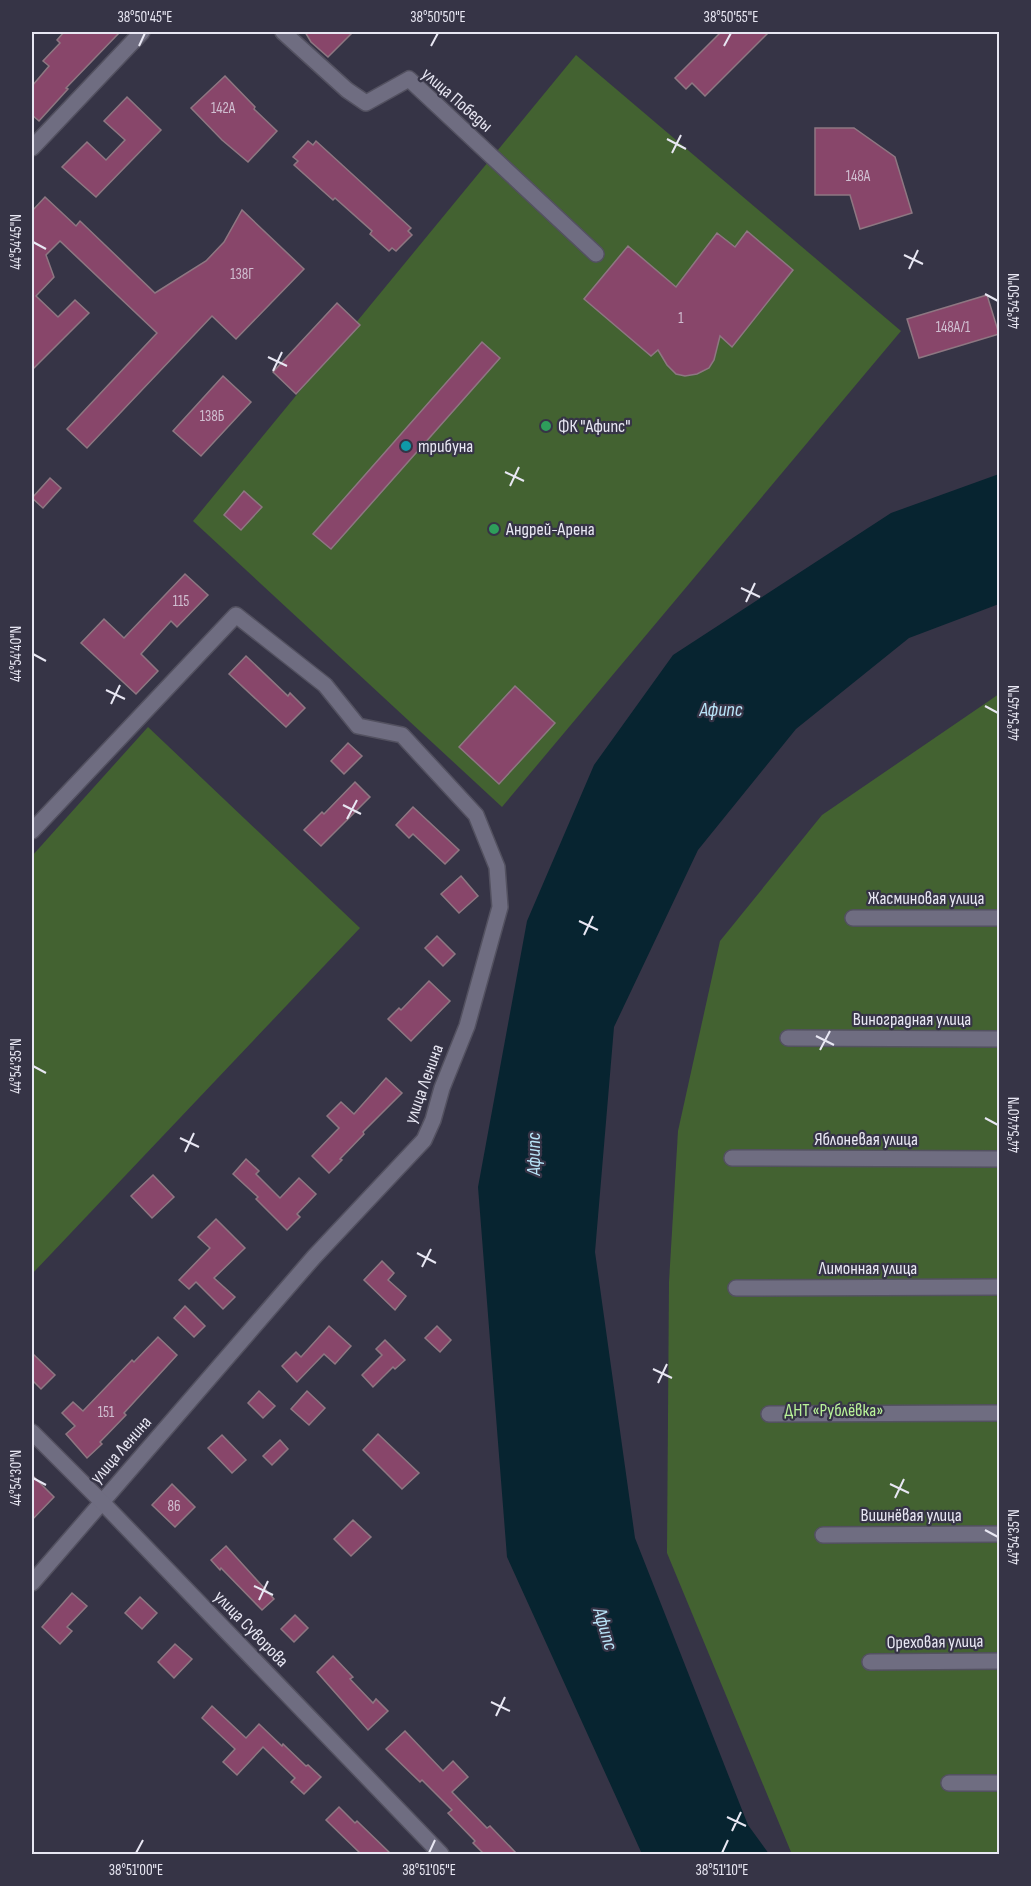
<svg xmlns="http://www.w3.org/2000/svg" width="1031" height="1886" font-family="'Sofia Sans Condensed',sans-serif">
<rect width="100%" height="100%" fill="#363446"/>
<g fill="#436231">
<path d="M 576,55 L 901,331 L 502,807 L 193,521 Z"/>
<path d="M 999,694 L 999,1854 L 793,1854 L 791,1852 L 667,1553 L 669,1282 L 678,1131 L 720,941 L 822,815 Z"/>
<path d="M 148,727 L 360,928 L 32,1274 L 32,856 Z"/>
</g>
<path fill="#072430" d="M 999,474 L 999,604 L 909,638 L 796,729 L 698,850 L 614,1027 L 595,1252 L 635,1538 L 748,1825 L 769,1854 L 642,1854 L 507,1557 L 478,1187 L 527,921 L 594,765 L 673,655 L 891,513 Z"/>
<g fill="#88466a" stroke="#8e7782" stroke-width="1.5">
<path d="M 64,32 L 120,32 L 66,88 L 68,89 L 39,121 L 32,115 L 32,86 L 49,66 L 43,61 L 60,43 L 57,40 Z"/>
<path d="M 305,32 L 353,32 L 328,57 L 311,42 Z"/>
<path d="M 721,32 L 769,32 L 705,96 L 692,83 L 686,89 L 675,78 Z"/>
<path d="M 225,76 L 255,107 L 254,109 L 277,131 L 248,162 L 222,140 L 191,108 Z"/>
<path d="M 127,97 L 161,130 L 96,197 L 62,167 L 87,142 L 106,160 L 125,140 L 104,121 Z"/>
<path d="M 815,128 L 854,128 L 895,157 L 912,213 L 860,229 L 850,195 L 815,195 Z"/>
<path d="M 308,141 L 313,145 L 316,141 L 411,228 L 408,231 L 412,235 L 396,251 L 392,248 L 389,251 L 370,234 L 372,231 L 335,198 L 333,200 L 294,165 L 298,161 L 293,157 Z"/>
<path d="M 45,197 L 76,226 L 80,221 L 155,293 L 206,261 L 224,242 L 242,210 L 304,269 L 236,339 L 212,316 L 87,448 L 67,429 L 157,333 L 60,241 L 46,255 L 54,277 L 36,296 L 58,317 L 75,300 L 89,313 L 32,370 L 32,211 Z"/>
<path d="M 747,231 L 793,270 L 732,347 L 720,336 L 714,360 L 709,368 L 697,374 L 685,376 L 676,374 L 667,365 L 658,350 L 651,356 L 584,299 L 628,246 L 676,287 L 717,233 L 735,247 Z"/>
<path d="M 987,295 L 999,334 L 919,358 L 907,319 Z"/>
<path d="M 337,303 L 360,325 L 296,394 L 273,372 Z"/>
<path d="M 482,342 L 500,358 L 331,549 L 313,534 Z"/>
<path d="M 223,376 L 251,402 L 201,456 L 173,431 Z"/>
<path d="M 50,478 L 61,488 L 43,508 L 32,498 Z"/>
<path d="M 244,491 L 262,507 L 241,530 L 224,515 Z"/>
<path d="M 185,574 L 208,595 L 177,627 L 171,621 L 141,654 L 158,671 L 136,694 L 81,643 L 104,619 L 124,638 Z"/>
<path d="M 246,656 L 288,696 L 290,693 L 305,708 L 286,727 L 229,674 Z"/>
<path d="M 515,686 L 555,723 L 499,784 L 459,747 Z"/>
<path d="M 348,743 L 362,756 L 344,774 L 331,761 Z"/>
<path d="M 355,782 L 370,797 L 321,846 L 304,830 L 322,812 L 324,814 Z"/>
<path d="M 413,807 L 459,850 L 445,864 L 413,834 L 409,838 L 396,825 Z"/>
<path d="M 461,876 L 478,896 L 459,913 L 441,894 Z"/>
<path d="M 437,936 L 455,954 L 443,966 L 425,948 Z"/>
<path d="M 429,981 L 450,1001 L 411,1041 L 388,1019 L 399,1008 L 401,1010 Z"/>
<path d="M 386,1078 L 402,1093 L 363,1132 L 364,1134 L 340,1159 L 342,1160 L 329,1173 L 312,1156 L 339,1128 L 327,1116 L 341,1102 L 354,1114 Z"/>
<path d="M 246,1159 L 259,1171 L 256,1174 L 280,1198 L 299,1178 L 316,1194 L 297,1214 L 300,1217 L 287,1230 L 256,1199 L 258,1197 L 233,1174 Z"/>
<path d="M 153,1175 L 174,1197 L 152,1218 L 131,1196 Z"/>
<path d="M 216,1219 L 245,1248 L 214,1278 L 235,1297 L 223,1309 L 196,1282 L 189,1289 L 179,1280 L 210,1248 L 198,1237 Z"/>
<path d="M 382,1261 L 394,1273 L 388,1280 L 406,1296 L 395,1310 L 364,1280 Z"/>
<path d="M 185,1306 L 205,1326 L 194,1337 L 174,1318 Z"/>
<path d="M 329,1326 L 351,1346 L 335,1364 L 324,1354 L 297,1382 L 282,1366 L 296,1352 L 301,1357 Z"/>
<path d="M 437,1326 L 451,1340 L 440,1352 L 425,1338 Z"/>
<path d="M 158,1337 L 177,1355 L 124,1413 L 126,1415 L 100,1442 L 102,1444 L 87,1458 L 66,1434 L 75,1426 L 62,1413 L 73,1402 L 83,1411 L 132,1360 L 134,1362 Z"/>
<path d="M 385,1340 L 405,1360 L 395,1369 L 393,1367 L 373,1387 L 362,1375 L 382,1355 L 376,1349 Z"/>
<path d="M 32,1353 L 55,1375 L 41,1389 L 32,1380 Z"/>
<path d="M 259,1391 L 275,1406 L 263,1418 L 248,1403 Z"/>
<path d="M 307,1391 L 325,1408 L 309,1425 L 291,1409 Z"/>
<path d="M 378,1434 L 419,1473 L 402,1489 L 363,1450 Z"/>
<path d="M 222,1435 L 246,1460 L 232,1473 L 208,1448 Z"/>
<path d="M 280,1440 L 288,1449 L 272,1465 L 263,1456 Z"/>
<path d="M 32,1475 L 54,1497 L 32,1520 Z"/>
<path d="M 172,1484 L 195,1507 L 175,1527 L 152,1505 Z"/>
<path d="M 353,1520 L 371,1537 L 351,1556 L 334,1539 Z"/>
<path d="M 226,1546 L 274,1599 L 262,1610 L 221,1568 L 220,1570 L 211,1560 Z"/>
<path d="M 72,1593 L 87,1606 L 67,1627 L 72,1631 L 60,1644 L 42,1627 Z"/>
<path d="M 140,1597 L 157,1613 L 142,1629 L 125,1613 Z"/>
<path d="M 295,1615 L 308,1628 L 294,1642 L 281,1629 Z"/>
<path d="M 175,1644 L 192,1659 L 174,1678 L 158,1662 Z"/>
<path d="M 333,1656 L 353,1677 L 350,1679 L 373,1703 L 376,1699 L 388,1711 L 368,1730 L 317,1672 Z"/>
<path d="M 212,1706 L 246,1738 L 259,1724 L 282,1746 L 283,1744 L 306,1766 L 308,1765 L 321,1777 L 304,1794 L 291,1782 L 295,1778 L 263,1747 L 237,1775 L 223,1762 L 235,1749 L 202,1718 Z"/>
<path d="M 405,1731 L 443,1771 L 453,1761 L 468,1777 L 452,1792 L 487,1828 L 490,1826 L 517,1854 L 484,1854 L 473,1843 L 475,1841 L 448,1813 L 452,1810 L 422,1780 L 420,1782 L 386,1749 Z"/>
<path d="M 339,1807 L 355,1823 L 357,1821 L 391,1854 L 361,1854 L 326,1820 Z"/>
</g>
<g fill="none" stroke-linecap="round" stroke-linejoin="round">
<defs>
<g id="minor">
<path d="M 283,32 L 347,90 L 366,103 L 409,79 L 596,254"/>
<path d="M 32,148 L 142,32"/>
<path d="M 32,831 L 236,615 L 325,685 L 358,726 L 402,735 L 476,815 L 497,867 L 500,907 L 467,1026 L 442,1088 L 433,1120 L 424,1140 L 314,1257 L 32,1583"/>
<path d="M 853,918 L 1000,918"/>
<path d="M 788,1038 L 1000,1039"/>
<path d="M 732,1158 L 1000,1159"/>
<path d="M 736,1288 L 1000,1287"/>
<path d="M 769,1414 L 1000,1413"/>
<path d="M 32,1432 L 102,1502 L 441,1854"/>
<path d="M 823,1535 L 1000,1534"/>
<path d="M 870,1662 L 1000,1661"/>
<path d="M 949,1783 L 1000,1783"/>
</g>
</defs>
<use href="#minor" stroke="#535160" stroke-width="18"/>
<use href="#minor" stroke="#6f6d81" stroke-width="15"/>
</g>
<path fill="none" stroke="#e8e7f3" stroke-width="2" d="M 139,46 L 145,33M 431,46 L 438,33M 724,46 L 731,33M 667,139 L 686,149M 672,153 L 681,135M 33,242 L 46,249M 904,255 L 923,264M 909,269 L 918,250M 985,294 L 998,301M 268,357 L 287,366M 273,371 L 282,352M 505,472 L 524,481M 510,486 L 519,467M 741,588 L 760,597M 746,602 L 755,583M 33,654 L 46,661M 106,690 L 125,699M 111,704 L 120,685M 985,706 L 998,713M 343,805 L 361,814M 347,819 L 357,800M 579,921 L 598,930M 584,935 L 593,916M 816,1036 L 834,1045M 820,1050 L 830,1031M 33,1066 L 46,1073M 985,1118 L 998,1125M 180,1138 L 199,1147M 185,1152 L 194,1133M 417,1253 L 436,1263M 422,1267 L 431,1249M 653,1369 L 672,1378M 658,1383 L 667,1364M 33,1478 L 46,1485M 890,1484 L 909,1493M 895,1498 L 904,1479M 985,1530 L 998,1537M 254,1586 L 273,1595M 259,1600 L 268,1581M 491,1702 L 510,1711M 496,1716 L 505,1697M 727,1817 L 746,1826M 732,1831 L 741,1812M 136,1853 L 143,1840M 429,1853 L 435,1840M 722,1853 L 728,1840"/>
<g fill="#2e9e5b" stroke="#363446" stroke-width="2">
<circle cx="546" cy="426" r="6"/>
<circle cx="494" cy="529" r="6"/>
</g>
<circle fill="#0f9aa8" stroke="#363446" stroke-width="2" cx="406" cy="446" r="6"/>
<g text-anchor="middle" dominant-baseline="central" stroke-width="4.5" stroke-linejoin="round" paint-order="stroke">
<g font-size="15" fill="#d0bfd1">
<text x="223" y="108">142А</text>
<text x="858" y="176">148А</text>
<text x="242" y="274">138Г</text>
<text x="681" y="318">1</text>
<text x="953" y="327">148А/1</text>
<text x="212" y="416">138Б</text>
<text x="181" y="601">115</text>
<text x="106" y="1412">151</text>
<text x="174" y="1506">86</text>
</g>
<g font-size="18" fill="#e8e7f3" stroke="#363446">
<text transform="translate(457 100) rotate(41)">улица Победы</text>
<text x="926" y="898">Жасминовая улица</text>
<text x="912" y="1019">Виноградная улица</text>
<text transform="translate(424 1084) rotate(-70)">улица Ленина</text>
<text x="866" y="1139">Яблоневая улица</text>
<text x="868" y="1268">Лимонная улица</text>
<text transform="translate(121 1450) rotate(-49)">улица Ленина</text>
<text x="911" y="1515">Вишнёвая улица</text>
<text transform="translate(251 1629) rotate(46)">улица Суворова</text>
<text transform="translate(935 1642) rotate(-1)">Ореховая улица</text>
</g>
<g font-size="18" fill="#e8e7f3" stroke="#363446" text-anchor="start">
<text x="558" y="426">ФК "Афипс"</text>
<text x="418" y="446">трибуна</text>
<text x="506" y="529">Андрей-Арена</text>
</g>
<g font-size="18" fill="#b8f298" stroke="#363446">
<text x="834" y="1410">ДНТ «Рублёвка»</text>
</g>
<g font-size="20" font-style="italic" fill="#b8e3f7" stroke="#363446">
<text x="721" y="710">Афипс</text>
<text transform="translate(534 1154) rotate(-90)">Афипс</text>
<text transform="translate(605 1629) rotate(73)">Афипс</text>
</g>
</g>
<rect width="1031" height="1886" fill="none" stroke="#363446" stroke-width="66"/>
<rect x="33" y="33" width="965" height="1820" fill="none" stroke="#e8e7f3" stroke-width="2"/>
<g font-size="15" text-anchor="middle" fill="#e8e7f3">
<text x="145" y="22">38°50'45"E</text>
<text x="438" y="22">38°50'50"E</text>
<text x="731" y="22">38°50'55"E</text>
<text transform="translate(16 242) rotate(-90)" y="5">44°54'45"N</text>
<text transform="translate(1014 301) rotate(-90)" y="5">44°54'50"N</text>
<text transform="translate(16 654) rotate(-90)" y="5">44°54'40"N</text>
<text transform="translate(1014 713) rotate(-90)" y="5">44°54'45"N</text>
<text transform="translate(16 1066) rotate(-90)" y="5">44°54'35"N</text>
<text transform="translate(1014 1125) rotate(-90)" y="5">44°54'40"N</text>
<text transform="translate(16 1478) rotate(-90)" y="5">44°54'30"N</text>
<text transform="translate(1014 1537) rotate(-90)" y="5">44°54'35"N</text>
<text x="136" y="1875">38°51'00"E</text>
<text x="429" y="1875">38°51'05"E</text>
<text x="722" y="1875">38°51'10"E</text>
</g>
</svg>
